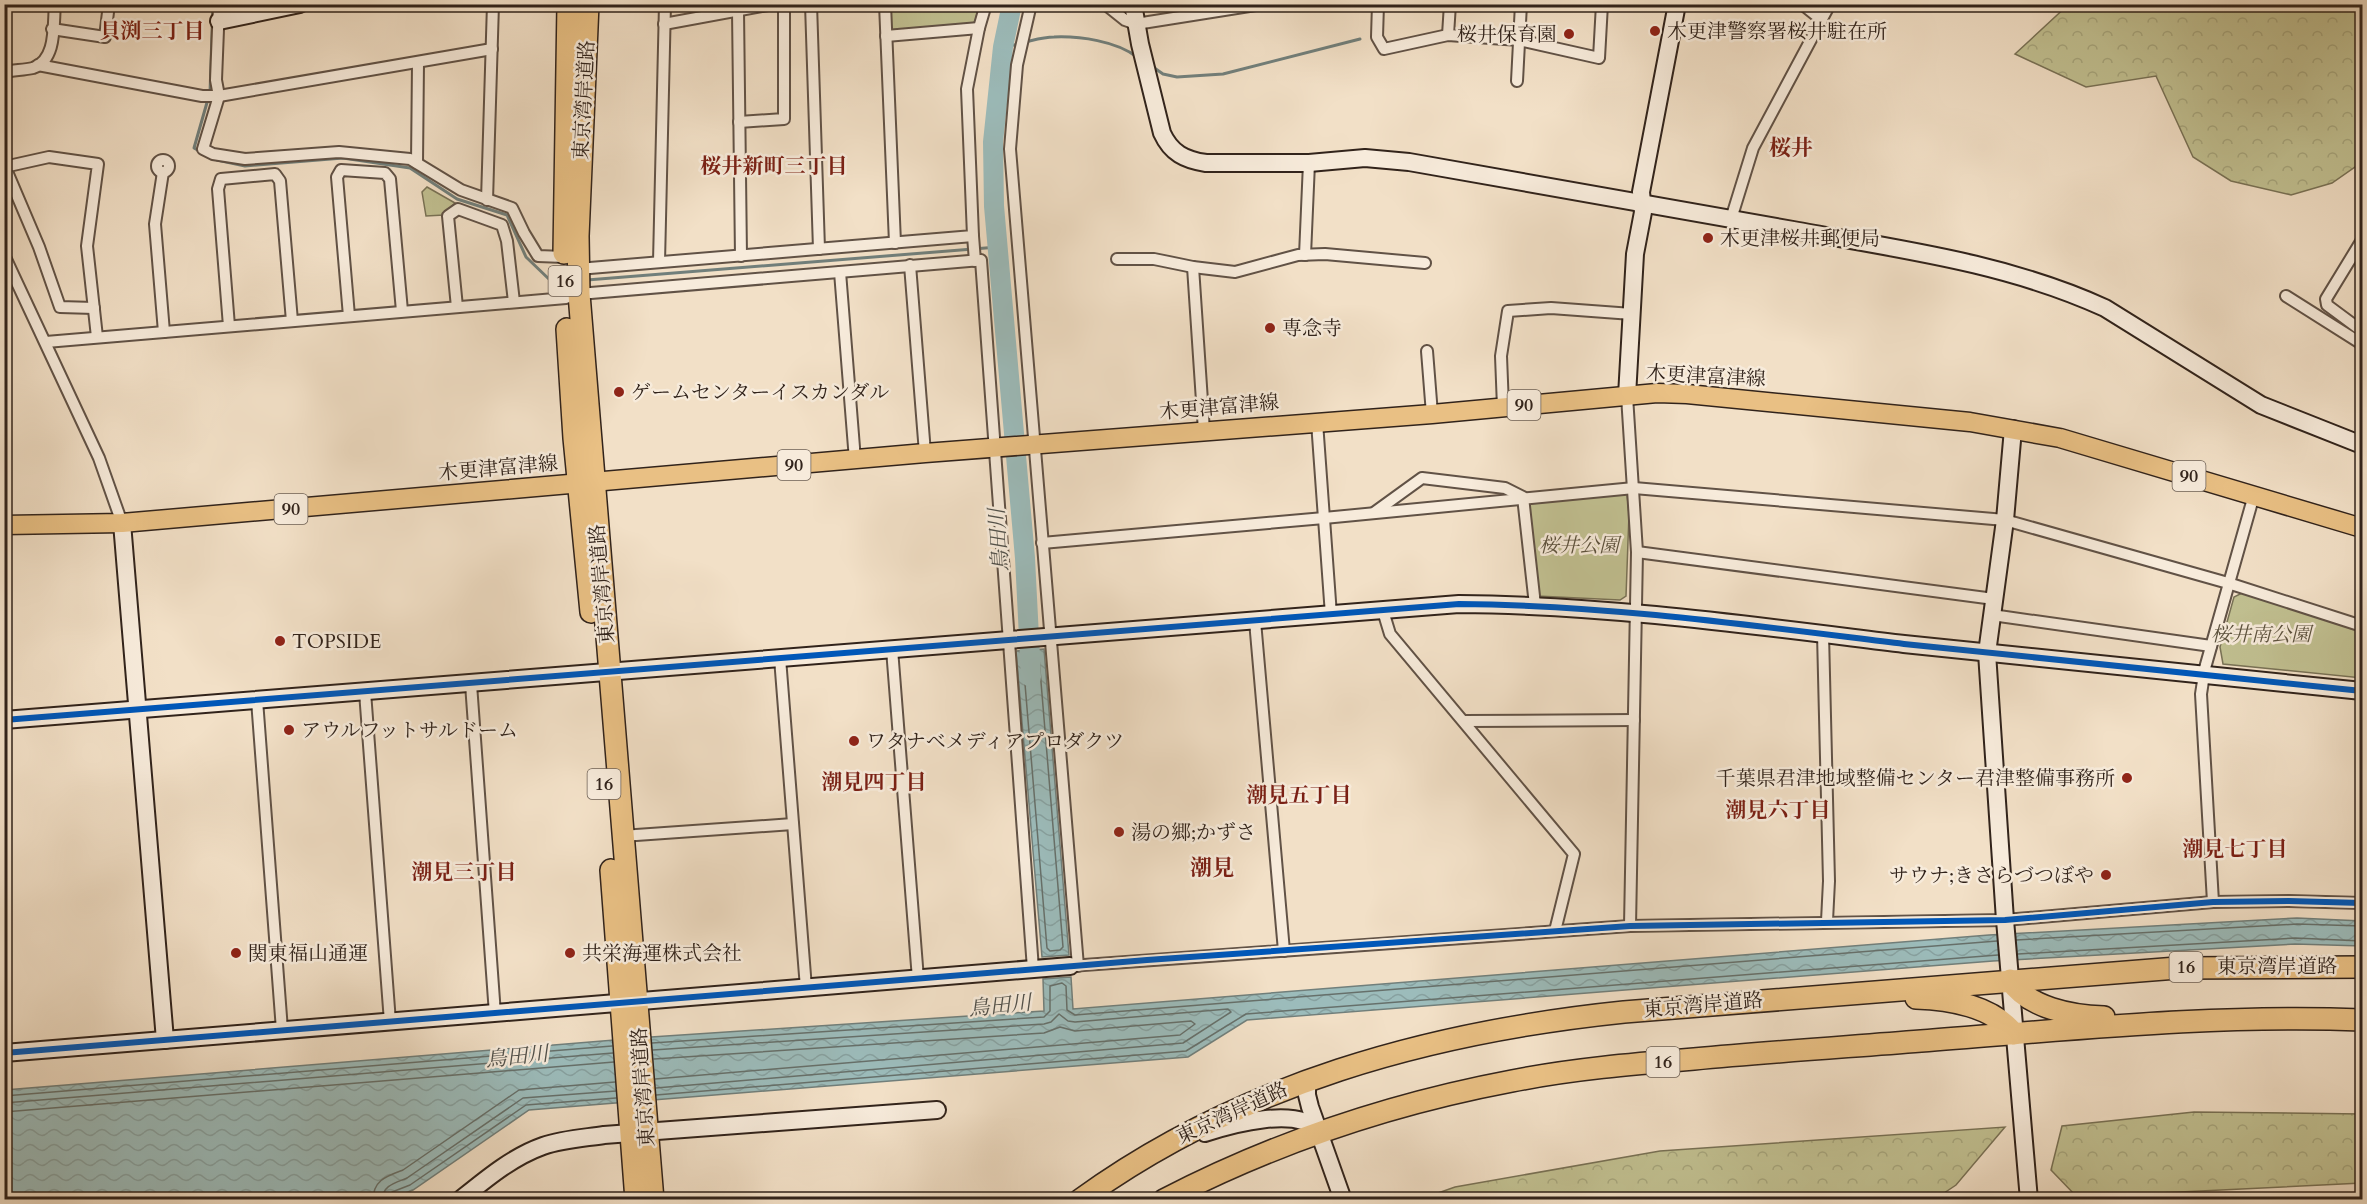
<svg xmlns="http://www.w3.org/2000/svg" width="2367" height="1204" font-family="Cardo,'Noto Serif JP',serif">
<defs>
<pattern id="forest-crowns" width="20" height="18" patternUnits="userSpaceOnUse" patternTransform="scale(1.5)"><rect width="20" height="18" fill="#c1c091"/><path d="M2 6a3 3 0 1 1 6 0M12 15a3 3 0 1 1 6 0" fill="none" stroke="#a6a57c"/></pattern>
<pattern id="water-waves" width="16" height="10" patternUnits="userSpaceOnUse" patternTransform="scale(1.5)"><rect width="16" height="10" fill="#9cbcbb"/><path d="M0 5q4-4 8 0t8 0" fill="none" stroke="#87a1a0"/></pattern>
</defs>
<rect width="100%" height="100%" fill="#f2e0c7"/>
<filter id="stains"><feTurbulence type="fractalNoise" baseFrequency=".00333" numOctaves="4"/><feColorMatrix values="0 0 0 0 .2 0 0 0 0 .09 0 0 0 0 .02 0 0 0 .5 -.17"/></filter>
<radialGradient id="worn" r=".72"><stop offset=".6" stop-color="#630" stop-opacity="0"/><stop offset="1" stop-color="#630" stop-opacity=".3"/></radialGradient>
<g fill="url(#forest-crowns)" stroke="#797256" stroke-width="1.5">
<path d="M 2069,4 L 2362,5 L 2362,162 L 2332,183 L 2291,195 L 2231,181 L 2193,157 L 2156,76 L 2086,87 L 2015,54 Z"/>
<path d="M 2194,1112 L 2362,1114 L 2362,1183 L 2077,1197 L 2051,1170 L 2062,1126 Z"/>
<path d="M 2005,1127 L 1956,1185 L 1935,1199 L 1421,1199 L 1455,1187 L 1660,1151 Z"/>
</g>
<g fill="#c1c091" stroke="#797256" stroke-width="1.5">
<path d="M 888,5 L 979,5 L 975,22 L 971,25 L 893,32 L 890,29 Z"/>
<path d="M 427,187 L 455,203 L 444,215 L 426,216 L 422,192 Z"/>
<path d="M 1627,494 L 1629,514 L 1626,596 L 1620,600 L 1537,596 L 1525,503 Z"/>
<path d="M 2242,593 L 2362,629 L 2362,678 L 2223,664 L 2220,647 L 2234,597 Z"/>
</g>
<g fill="url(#water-waves)" stroke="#717f7b" stroke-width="1.5">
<path d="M 1044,649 L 1069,955 L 1042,957 L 1016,651 Z"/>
<path d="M 2297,918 L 2362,921 L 2362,946 L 2295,944 L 1993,961 L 1247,1020 L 1188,1057 L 529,1110 L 413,1190 L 395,1197 L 365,1200 L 5,1200 L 5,1090 L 651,1037 L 1044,1011 L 1043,979 L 1071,977 L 1073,1009 L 1989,935 Z"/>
</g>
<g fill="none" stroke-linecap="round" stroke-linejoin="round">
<g stroke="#66706b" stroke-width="1.5">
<path d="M 1036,656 L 1039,658 L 1063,947 L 1060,950 L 1050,951 L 1047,948 L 1023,660 L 1025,657 Z"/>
<path d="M 2016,940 L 2297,924 L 2362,926"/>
<path d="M 2018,954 L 2295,938 L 2362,941"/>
<path d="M 652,1043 L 1044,1017 L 1050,1011 L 1050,986 L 1062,983 L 1066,986 L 1067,1010 L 1075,1015 L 1997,941"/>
<path d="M 653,1050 L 1044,1024 L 1051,1022 L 1059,1014 L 1068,1021 L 1075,1022 L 1228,1009 L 1231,1012 L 1183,1043 L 656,1088"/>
<path d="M 654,1059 L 1044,1033 L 1060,1027 L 1075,1031 L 1191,1021 L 1195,1024 L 1180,1035 L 655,1079"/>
<path d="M 656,1095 L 1186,1051 L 1246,1014 L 1998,955"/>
<path d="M 4,1096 L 612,1046"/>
<path d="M 4,1103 L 613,1053"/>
<path d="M 4,1112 L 614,1062"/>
<path d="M 373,1200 C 373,1180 387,1176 403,1170 L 519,1090 L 615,1082"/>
<path d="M 382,1200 C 383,1185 395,1183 407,1178 L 523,1098 L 616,1091"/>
<path d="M 389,1200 L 392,1192 L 410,1185 L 526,1105 L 616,1098"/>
</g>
<g stroke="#717f7b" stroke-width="3">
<path d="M 1025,42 C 1034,40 1044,37 1054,37 C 1080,36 1116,41 1137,57"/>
<path d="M 1003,47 L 1019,44"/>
<path d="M 1153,67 L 1163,74 L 1177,77 L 1223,74 L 1360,39"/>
<path d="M 210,93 L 213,4"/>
<path d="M 201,152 L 194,148 L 208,99"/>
<path d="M 217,160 L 245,166 L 343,158 L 410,168 L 457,199 L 507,215 L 526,257 L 552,282 L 571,281"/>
<path d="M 587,280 L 998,247"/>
</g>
<path stroke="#9cbcbb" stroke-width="20" d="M 1012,4 L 1003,47 L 993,142 L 994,206 L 1025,558 L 1031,677"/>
<defs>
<g id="street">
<path d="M 219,4 L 216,80 L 219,96 L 203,149 L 213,154 L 245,159 L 339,152 L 410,159 L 461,190 L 512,208 L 524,233 L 538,256 L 564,257"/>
<path d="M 811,4 L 819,249"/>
<path d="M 885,4 L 895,243"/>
<path d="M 1031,4 L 1017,65 L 1010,149 L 1078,966"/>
<path d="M 1105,4 L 1125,20 L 1136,24 L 1262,4"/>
<path d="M 1378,4 L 1377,37 L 1384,49 L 1448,35 L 1519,40 L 1599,58 L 1602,4"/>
<path d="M 1802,4 L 1822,20"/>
<path d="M 738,11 L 741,256"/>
<path d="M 664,24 L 773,4"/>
<path d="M 52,29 L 105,37 L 109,4"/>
<path d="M 1448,35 L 1450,4"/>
<path d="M 886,36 L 979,28"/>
<path d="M 38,65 L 202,96 L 219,96 L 492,49"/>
<path d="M 4,72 C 14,70 24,70 33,68 C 57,60 53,25 55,4"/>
<path d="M 1517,81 L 1521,4"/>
<path d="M 739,122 L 784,119 L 784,4"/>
<circle cx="163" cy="166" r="6"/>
<path d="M 417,163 L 418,63"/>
<path d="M 4,167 L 49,157 L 98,164 L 87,246 L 97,337"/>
<path d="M 5,167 L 39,247 L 60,307 L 94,308"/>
<path d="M 163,172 L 155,224 L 164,332"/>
<path d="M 487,200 L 493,4"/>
<path d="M 1731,219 L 1753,148 L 1830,4"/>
<path d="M 973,236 L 975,261"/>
<path d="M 2362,240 L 2326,299 L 2327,305 L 2362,331"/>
<path d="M 4,255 L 99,458 L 122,523"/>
<path d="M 1305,255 L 1309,163"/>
<path d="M 1117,259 L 1154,259 L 1193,267 L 1235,272 L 1298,255 L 1325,254 L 1425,263"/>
<path d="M 659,262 L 665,4"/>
<path d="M 910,265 L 925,453"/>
<path d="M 1193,267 L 1204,431"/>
<path d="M 578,269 L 973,236 L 967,89 L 979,28 L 986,4"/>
<path d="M 840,272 L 855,460"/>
<path d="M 579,294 L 981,260 L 1033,969"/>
<path d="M 2286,296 L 2362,344"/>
<path d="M 457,307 L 448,216 L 458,209 L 502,225 L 507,241 L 514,302"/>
<path d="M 349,316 L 337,177 L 341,170 L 385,173 L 390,179 L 402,311"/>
<path d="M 229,326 L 218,189 L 221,179 L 275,174 L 280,181 L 292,321"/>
<path d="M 46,342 L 566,298"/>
<path d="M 1427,351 L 1432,414"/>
<path d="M 1627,396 L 1637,552 L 1630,926"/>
<path d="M 1503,407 L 1501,356 L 1508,311 L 1551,308 L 1632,314"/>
<path d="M 1317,422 L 1331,615"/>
<path d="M 1375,512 L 1422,478 L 1505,488 L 1523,497 L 1535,605"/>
<path d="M 1042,543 L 1324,518 L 1634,488 L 2005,520 L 2228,583 L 2362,626"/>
<path d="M 1637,552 L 1994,599"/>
<path d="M 1383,611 L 1390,634 L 1574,854 L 1555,931"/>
<path d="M 1992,615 L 2211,646"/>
<path d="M 1255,621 L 1284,951"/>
<path d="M 1823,634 L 1829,881 L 1827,921"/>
<path d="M 892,649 L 918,979"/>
<path d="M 780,658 L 806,988"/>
<path d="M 471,684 L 495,1014"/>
<path d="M 365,692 L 390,1022"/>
<path d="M 257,700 L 282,1030"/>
<path d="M 1464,721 L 1634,720"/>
<path d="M 622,836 L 793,824"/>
<path d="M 2213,902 L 2201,694 L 2205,668 L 2254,495"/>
<path d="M 1070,966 L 1630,926 L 2005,920 L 2213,902 L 2289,901 L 2362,903"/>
</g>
<g id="secondary">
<path d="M 1133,4 L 1140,44 L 1162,133 C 1171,153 1185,160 1206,163 L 1309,163 L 1365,158 L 1409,162 C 1537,184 1665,207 1793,230 C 1898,249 2007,263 2105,308 L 2261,405 L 2362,445"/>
<path d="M 219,21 L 300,4"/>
<path d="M 1627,396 L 1635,254 L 1643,212 L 1641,192 L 1677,4"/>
<path d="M 2013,429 L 2005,520 L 1987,653 L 2005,920 L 2029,1200"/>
<path d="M 122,523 L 165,1040"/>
<path d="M 4,720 L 1459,604 C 1607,605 1757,626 1904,644 C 2057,661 2210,675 2362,691"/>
<path d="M 4,1053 L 1070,966"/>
<path d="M 1307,1080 L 1307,1095 L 1310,1107 L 1343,1200"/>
<path d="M 1205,1133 C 1232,1124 1298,1106 1319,1131"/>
<path d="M 460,1200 C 486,1179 512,1157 543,1146 C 563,1139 584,1138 604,1135 L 937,1110"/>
</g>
<path id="primary" d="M 4,525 L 122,523 L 925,453 L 1432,414 L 1657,393 L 1687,394 L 1970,422 L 2060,438 L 2362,528"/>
<g id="highway">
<path d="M 588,4 L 578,236 L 579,294 L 653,1200"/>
<path d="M 564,253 L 568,4"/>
<path d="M 567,329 L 574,438 L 591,612"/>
<path d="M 611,870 L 636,1200"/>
<path d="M 2010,980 C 2028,1008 2072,1016 2104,1017"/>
<path d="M 1916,998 C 1949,999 1993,1006 2014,1034"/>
<path d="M 1080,1200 C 1240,1084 1430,1032 1624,1012 L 2177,968 L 2362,967"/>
<path d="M 1164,1200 C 1274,1143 1390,1104 1512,1081 C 1572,1069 1633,1064 1694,1059 C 1770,1052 1845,1047 1921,1041 C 2068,1030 2215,1014 2362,1020"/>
</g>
</defs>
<use href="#street" stroke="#615246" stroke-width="14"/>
<use href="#secondary" stroke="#31231b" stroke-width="20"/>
<use href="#primary" stroke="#31231b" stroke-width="21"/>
<use href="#highway" stroke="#31231b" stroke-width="24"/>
<use href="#street" stroke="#f7ebdb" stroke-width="10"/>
<use href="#secondary" stroke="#f7ebdb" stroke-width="16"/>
<use href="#primary" stroke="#e9c084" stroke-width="18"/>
<use href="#highway" stroke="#e9c084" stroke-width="21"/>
<defs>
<g id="cycleway">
<path d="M 4,720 L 1459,604 C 1607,605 1757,626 1904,644 C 2057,661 2210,675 2362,691"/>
<path d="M 4,1053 L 1147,960 L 1630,926 L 2005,920 L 2213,902 L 2289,901 L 2362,903"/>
</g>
</defs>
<use href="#cycleway" stroke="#f7ebdb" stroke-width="10"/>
<use href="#cycleway" stroke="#0057b8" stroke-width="6"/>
</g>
<g fill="#8f2418" stroke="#f7ebdb" stroke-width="2">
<circle cx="1655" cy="31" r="6"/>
<circle cx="1569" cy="34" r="6"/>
<circle cx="1708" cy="238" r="6"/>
<circle cx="1270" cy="328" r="6"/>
<circle cx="619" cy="392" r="6"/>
<circle cx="280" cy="641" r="6"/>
<circle cx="289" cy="730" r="6"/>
<circle cx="854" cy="741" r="6"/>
<circle cx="2127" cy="778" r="6"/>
<circle cx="1119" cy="832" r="6"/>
<circle cx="2106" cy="875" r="6"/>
<circle cx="236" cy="953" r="6"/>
<circle cx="570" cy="953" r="6"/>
</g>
<g text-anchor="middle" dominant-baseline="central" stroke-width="5" stroke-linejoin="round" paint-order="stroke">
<g fill="#f7ebdb" stroke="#6c5f55" stroke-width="1.5">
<rect x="548.5" y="266" width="33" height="30" rx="4.5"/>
<rect x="1507.5" y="390" width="33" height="30" rx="4.5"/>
<rect x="777.5" y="450" width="33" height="30" rx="4.5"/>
<rect x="2172.5" y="461" width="33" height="30" rx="4.5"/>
<rect x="274.5" y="494" width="33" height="30" rx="4.5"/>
<rect x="587.5" y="769" width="33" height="30" rx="4.5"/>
<rect x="2169.5" y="952" width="33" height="30" rx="4.5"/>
<rect x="1646.5" y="1047" width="33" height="30" rx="4.5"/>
</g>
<g font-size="18" font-weight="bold" fill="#31231b">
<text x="565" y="281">16</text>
<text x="1524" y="405">90</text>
<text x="794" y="465">90</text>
<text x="2189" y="476">90</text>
<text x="291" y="509">90</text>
<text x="604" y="784">16</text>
<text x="2186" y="967">16</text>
<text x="1663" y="1062">16</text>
</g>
<g font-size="20" fill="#31231b" stroke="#f7ebdb" text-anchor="start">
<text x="1667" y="31">木更津警察署桜井駐在所</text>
<text x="1557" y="34" text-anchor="end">桜井保育園</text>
<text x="1720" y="238">木更津桜井郵便局</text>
<text x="1282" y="328">専念寺</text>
<text x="631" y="392">ゲームセンターイスカンダル</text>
<text x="292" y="641">TOPSIDE</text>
<text x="301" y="730">アウルフットサルドーム</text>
<text x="866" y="741">ワタナベメディアプロダクツ</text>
<text x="2115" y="778" text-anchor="end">千葉県君津地域整備センター君津整備事務所</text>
<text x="1131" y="832">湯の郷;かずさ</text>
<text x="2094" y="875" text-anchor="end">サウナ;きさらづつぼや</text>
<text x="248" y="953">関東福山通運</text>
<text x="582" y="953">共栄海運株式会社</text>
</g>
<g font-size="20" fill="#31231b" stroke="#f7ebdb">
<text transform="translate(584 100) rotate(-87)">東京湾岸道路</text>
<text transform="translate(1706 376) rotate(3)">木更津富津線</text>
<text transform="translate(1219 407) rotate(-5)">木更津富津線</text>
<text transform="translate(498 468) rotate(-5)">木更津富津線</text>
<text transform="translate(602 584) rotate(-95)">東京湾岸道路</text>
<text x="2277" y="966">東京湾岸道路</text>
<text transform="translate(1703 1005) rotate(-5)">東京湾岸道路</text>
<text transform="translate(643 1087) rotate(-94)">東京湾岸道路</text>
<text transform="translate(1232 1113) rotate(-25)">東京湾岸道路</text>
</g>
<g font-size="20" font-style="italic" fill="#5c523e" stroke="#f7ebdb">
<text x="1579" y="545">桜井公園</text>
<text x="2261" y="634">桜井南公園</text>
</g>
<g font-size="21" font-weight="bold" fill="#7a1f14" stroke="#f7ebdb">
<text x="152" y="31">貝渕三丁目</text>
<text x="774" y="166">桜井新町三丁目</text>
<text x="874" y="782">潮見四丁目</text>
<text x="1299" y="795">潮見五丁目</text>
<text x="1778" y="810">潮見六丁目</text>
<text x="2235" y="849">潮見七丁目</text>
<text x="464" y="872">潮見三丁目</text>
</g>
<g font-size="21" font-style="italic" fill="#51514b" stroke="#f7ebdb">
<text transform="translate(999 540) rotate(-94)">鳥田川</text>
<text transform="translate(1000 1006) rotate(-6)">鳥田川</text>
<text transform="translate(517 1057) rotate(-6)">鳥田川</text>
</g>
<g font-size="22" font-weight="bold" fill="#7a1f14" stroke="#f7ebdb">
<text x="1791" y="148">桜井</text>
<text x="1212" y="868">潮見</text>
</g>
</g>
<rect width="2367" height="1204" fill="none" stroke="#f2e0c7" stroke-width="24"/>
<rect x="6" y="6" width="2355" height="1192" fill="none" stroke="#31231b" stroke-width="3"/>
<rect x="12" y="12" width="2343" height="1180" fill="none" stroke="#31231b" stroke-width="1.5"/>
<rect width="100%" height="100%" filter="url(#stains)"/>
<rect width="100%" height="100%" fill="url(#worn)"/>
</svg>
